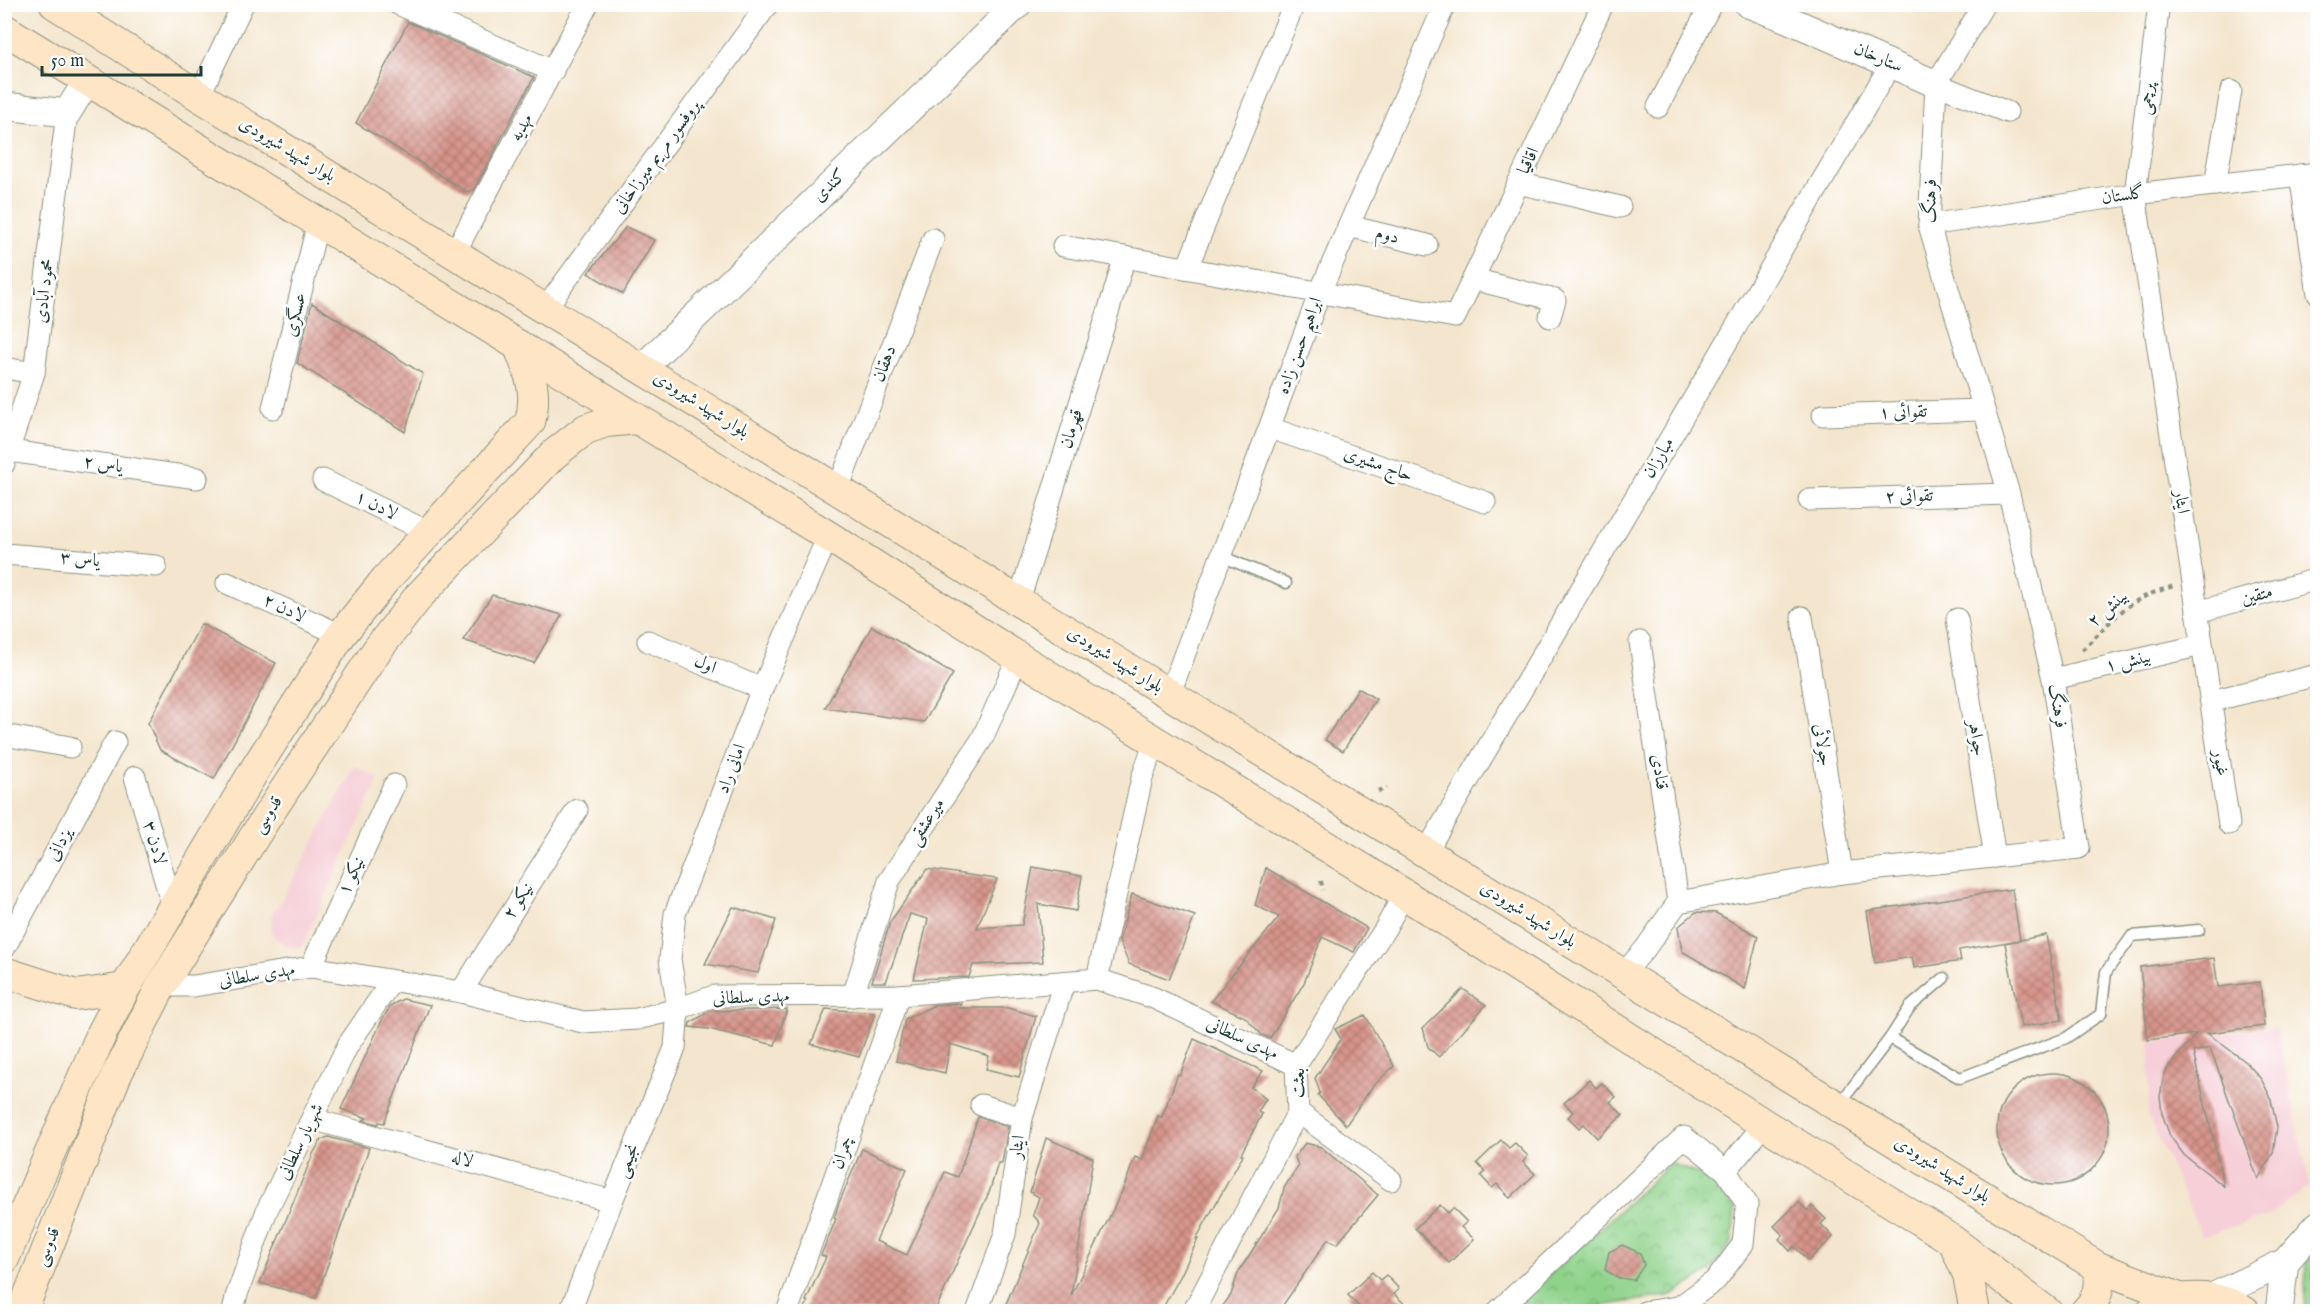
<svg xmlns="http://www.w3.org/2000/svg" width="2322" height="1316" font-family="'IM FELL English',Amiri,serif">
<defs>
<pattern id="park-crowns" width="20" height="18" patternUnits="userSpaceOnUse" patternTransform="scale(1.5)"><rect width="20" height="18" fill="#8fd38b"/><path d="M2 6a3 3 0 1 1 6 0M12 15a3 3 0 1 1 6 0" fill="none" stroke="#74ac72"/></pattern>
<pattern id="building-cross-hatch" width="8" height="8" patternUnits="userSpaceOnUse" patternTransform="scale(1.5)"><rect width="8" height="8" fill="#d7948a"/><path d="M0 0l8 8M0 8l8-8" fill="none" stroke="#ae7a72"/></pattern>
</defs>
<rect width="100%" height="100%" fill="#fff"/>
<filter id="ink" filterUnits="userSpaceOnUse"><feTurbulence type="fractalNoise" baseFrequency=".0167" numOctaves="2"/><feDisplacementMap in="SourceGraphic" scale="12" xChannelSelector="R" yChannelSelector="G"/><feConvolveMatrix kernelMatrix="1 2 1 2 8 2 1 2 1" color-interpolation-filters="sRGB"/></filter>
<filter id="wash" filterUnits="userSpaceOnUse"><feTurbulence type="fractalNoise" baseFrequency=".008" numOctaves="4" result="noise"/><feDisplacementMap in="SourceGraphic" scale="24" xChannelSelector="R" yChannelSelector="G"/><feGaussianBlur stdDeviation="1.35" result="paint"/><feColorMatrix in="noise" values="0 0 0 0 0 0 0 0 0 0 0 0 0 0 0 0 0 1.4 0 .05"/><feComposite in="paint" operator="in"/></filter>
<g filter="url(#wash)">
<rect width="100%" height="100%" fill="#f4e6ce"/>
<g fill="#f6cfd8">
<path d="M 355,766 L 379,779 L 302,947 L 289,947 L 275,938 L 271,930 L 272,913 L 281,901 Z"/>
<path d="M 2276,1027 L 2310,1185 L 2269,1216 L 2202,1236 L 2148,1116 L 2150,1042 Z"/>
</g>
<g fill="url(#park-crowns)" stroke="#578860" stroke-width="1.5">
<path d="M 1671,1163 L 1709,1179 L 1735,1208 L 1732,1242 L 1710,1271 L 1673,1295 L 1566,1311 L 1510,1312 Z"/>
<path d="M 2317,1250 L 2317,1311 L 2304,1311 L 2306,1262 Z"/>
</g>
<g id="blocks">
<g fill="url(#building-cross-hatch)">
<path d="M 408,22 L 534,77 L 474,189 L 467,192 L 356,123 Z"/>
<path d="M 626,227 L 654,240 L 623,294 L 588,273 Z"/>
<path d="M 312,303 L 423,374 L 405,432 L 297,363 Z"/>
<path d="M 492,595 L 562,615 L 534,663 L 463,640 Z"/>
<path d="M 201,624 L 276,663 L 214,779 L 160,750 L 148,723 Z"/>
<path d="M 872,626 L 953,674 L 924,722 L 825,708 Z"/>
<path d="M 1358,688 L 1376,699 L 1343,751 L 1325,740 Z"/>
<path d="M 1033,867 L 1082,876 L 1076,911 L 1038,904 L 1043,962 L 973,965 L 969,977 L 914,979 L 928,919 L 910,914 L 886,982 L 872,982 L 890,922 L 927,869 L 997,879 L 977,928 L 1022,925 Z"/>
<path d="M 1266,868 L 1367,928 L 1354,952 L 1322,937 L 1304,983 L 1270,1038 L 1262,1035 L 1245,1017 L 1211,1001 L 1279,917 L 1255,905 Z"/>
<path d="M 2012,889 L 2020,940 L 1959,950 L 1961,961 L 1914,968 L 1912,957 L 1875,963 L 1867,911 Z"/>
<path d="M 1132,894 L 1195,916 L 1169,979 L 1129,964 L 1119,941 Z"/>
<path d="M 733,907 L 776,920 L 758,973 L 705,964 Z"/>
<path d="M 1696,912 L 1716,913 L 1758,936 L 1745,989 L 1682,951 L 1678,927 Z"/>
<path d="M 2046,935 L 2062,1020 L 2021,1027 L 2005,943 Z"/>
<path d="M 2214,958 L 2218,987 L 2260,982 L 2264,1026 L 2207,1033 L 2246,1062 L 2261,1079 L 2270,1096 L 2277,1127 L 2273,1153 L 2258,1179 L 2210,1048 L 2193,1052 L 2224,1186 L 2184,1155 L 2170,1136 L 2166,1125 L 2162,1113 L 2160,1096 L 2164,1076 L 2169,1066 L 2196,1034 L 2148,1040 L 2140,967 Z"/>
<path d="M 1463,989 L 1486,1005 L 1439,1057 L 1428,1047 L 1423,1028 Z"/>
<path d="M 403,999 L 430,1005 L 384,1123 L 379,1122 L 378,1124 L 363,1120 L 367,1118 L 341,1109 L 383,1018 L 391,1005 Z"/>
<path d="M 961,1003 L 959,1008 L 1008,1008 L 1036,1016 L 1019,1077 L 986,1069 L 989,1056 L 950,1044 L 945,1073 L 896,1061 L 905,1019 L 935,1005 Z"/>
<path d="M 787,1009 L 775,1045 L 709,1029 L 689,1027 L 690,1023 L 710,1011 Z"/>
<path d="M 826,1009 L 875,1013 L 859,1057 L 811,1044 Z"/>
<path d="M 1365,1015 L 1394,1066 L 1372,1087 L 1346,1125 L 1318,1095 L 1320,1093 L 1315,1078 L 1341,1039 L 1335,1029 Z"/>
<path d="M 1194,1039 L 1263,1071 L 1251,1087 L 1266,1099 L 1258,1112 L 1262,1114 L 1241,1154 L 1243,1155 L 1196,1239 L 1198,1239 L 1180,1277 L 1161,1311 L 1003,1311 L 1040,1223 L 1033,1215 L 1039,1197 L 1030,1192 L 1046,1138 L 1093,1158 L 1071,1296 L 1124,1187 L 1135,1157 L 1142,1160 L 1158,1116 L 1162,1117 L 1178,1074 L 1180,1075 Z"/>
<circle cx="2053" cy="1129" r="56"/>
<path d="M 1589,1080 L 1596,1088 L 1602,1083 L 1616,1097 L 1610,1102 L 1623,1115 L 1597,1138 L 1584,1124 L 1579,1128 L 1568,1117 L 1573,1112 L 1564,1103 Z"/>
<path d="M 978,1117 L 1008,1127 L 1002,1163 L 998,1163 L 990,1190 L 935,1311 L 803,1311 L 808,1302 L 806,1301 L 826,1257 L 821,1255 L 836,1219 L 834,1218 L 839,1203 L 862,1149 L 907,1169 L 876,1241 L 907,1255 L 945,1172 L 958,1177 Z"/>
<path d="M 328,1137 L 369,1148 L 316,1298 L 260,1283 L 313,1154 L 321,1140 Z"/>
<path d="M 1501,1140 L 1509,1148 L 1515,1143 L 1528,1156 L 1523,1162 L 1535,1174 L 1510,1198 L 1497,1184 L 1492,1188 L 1481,1176 L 1485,1172 L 1477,1163 Z"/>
<path d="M 1305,1143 L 1321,1147 L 1378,1195 L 1337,1244 L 1328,1239 L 1279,1311 L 1219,1311 L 1231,1295 L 1238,1273 L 1279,1208 L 1284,1188 L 1298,1166 L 1295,1157 Z"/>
<path d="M 1799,1202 L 1807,1211 L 1812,1206 L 1826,1219 L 1821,1224 L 1833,1237 L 1808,1261 L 1794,1246 L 1790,1251 L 1779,1239 L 1783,1235 L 1774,1226 Z"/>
<path d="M 1440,1205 L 1448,1213 L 1453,1208 L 1467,1222 L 1461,1227 L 1474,1239 L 1449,1263 L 1415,1228 Z"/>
<path d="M 1622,1245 L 1640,1253 L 1644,1265 L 1634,1280 L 1619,1278 L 1605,1270 L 1609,1252 Z"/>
<path d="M 1372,1272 L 1380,1280 L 1386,1275 L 1399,1289 L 1394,1294 L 1412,1311 L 1363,1311 L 1348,1295 Z"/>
</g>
</g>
</g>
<g filter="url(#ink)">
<use href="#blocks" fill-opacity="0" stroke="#8a9281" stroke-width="1.5"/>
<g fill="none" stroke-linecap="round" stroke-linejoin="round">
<defs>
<g id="service">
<path d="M 1221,556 L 1286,583"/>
<path d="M 1890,1038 L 1960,1078 L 2066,1038 L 2101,1014 L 2106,972 L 2132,936 L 2199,930"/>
<path d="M 1838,1106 L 1890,1038 L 1910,1007 L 1944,978"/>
</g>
<g id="minor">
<path d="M 398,4 L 553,71"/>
<path d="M 2159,4 L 2135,194 L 2229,824"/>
<path d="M 1936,84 L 2007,112"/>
<path d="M 199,96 L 243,4"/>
<path d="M 1658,107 L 1711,4"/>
<path d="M 2300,175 L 2318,294"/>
<path d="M 1518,183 L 1620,207"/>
<path d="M 2215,185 L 2231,91"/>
<path d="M 1929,225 L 2135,194 L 2318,173"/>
<path d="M 1348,226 L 1427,245"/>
<path d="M 1063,246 L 1455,317 L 1603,4"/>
<path d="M 455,252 L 588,4"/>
<path d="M 1187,268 L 1294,4"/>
<path d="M 1473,279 L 1555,300 L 1550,317"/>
<path d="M 545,309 L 768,4"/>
<path d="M 4,368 L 34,373"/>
<path d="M 273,408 L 318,222"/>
<path d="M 1823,415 L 1982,410"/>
<path d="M 1270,428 L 1485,502"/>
<path d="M 10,451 L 197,478"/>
<path d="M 4,464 L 34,373 L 67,113"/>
<path d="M 323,480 L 428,532"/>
<path d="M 838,489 L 933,239"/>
<path d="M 1809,500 L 2009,494"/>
<path d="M 4,554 L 156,566"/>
<path d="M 227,583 L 341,635"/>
<path d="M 1019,601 L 1125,257"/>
<path d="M 2197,612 L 2318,579"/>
<path d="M 1802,617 L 1842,873"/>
<path d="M 1957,619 L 1995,857"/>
<path d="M 648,641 L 762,689"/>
<path d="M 1640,642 L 1678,902"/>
<path d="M 2053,679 L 2202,645"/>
<path d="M 1170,693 L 1320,292 L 1445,4"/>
<path d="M 2211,701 L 2318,675"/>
<path d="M 4,735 L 70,747"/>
<path d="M 135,777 L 173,908"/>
<path d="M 1426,852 L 1891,64"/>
<path d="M 4,949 L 115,742"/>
<path d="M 311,967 L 394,785"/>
<path d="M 1623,974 L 1645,949 L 1678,902 L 1842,873 L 2079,848 L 2053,679 L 2009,494 L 1929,225 L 1936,84 L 1984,4"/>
<path d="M 1097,979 L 1142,778 L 1155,741"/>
<path d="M 161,986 L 194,986 L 311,967 L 461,992 L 583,1022 L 637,1019 L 678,1009 L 714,996 L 899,995 L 1097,979 L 1154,998 L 1296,1065"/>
<path d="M 461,992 L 577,810"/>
<path d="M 853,996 L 889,881 L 982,739 L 1018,657"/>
<path d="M 981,1105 L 1022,1118"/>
<path d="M 1298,1112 L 1391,1180"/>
<path d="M 312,1119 L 612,1201"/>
<path d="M 1726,1171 L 1764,1124"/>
<path d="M 233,1312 L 236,1297 L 267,1210 L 348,1045 L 391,982"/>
<path d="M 570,1312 L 612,1201 L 675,1048 L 678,1009 L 670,959 L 675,914 L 762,689 L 828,536"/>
<path d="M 787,1312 L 899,995"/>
<path d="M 977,1312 L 1005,1234 L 1022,1118 L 1064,982"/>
<path d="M 1193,1312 L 1298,1112 L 1296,1065 L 1385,929 L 1404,894"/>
<path d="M 1497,1312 L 1684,1137 L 1726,1171 L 1747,1204 L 1743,1244 L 1716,1280 L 1679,1307 L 1645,1312"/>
</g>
<g id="tertiary">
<path d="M 1748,4 L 1787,19 L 1936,84"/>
<path d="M 4,106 L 67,113 L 87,81"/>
<path d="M 642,368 L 1018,4"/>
<path d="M 2210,1298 L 2285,1262 L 2318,1225"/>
<path d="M 2279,1312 L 2285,1262"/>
</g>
<g id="secondary">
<path d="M 55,4 L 199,96 L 2098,1267 L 2182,1299"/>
<path d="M 4,29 L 828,536 L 1018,657 L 1404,894 L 1764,1124 L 1952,1240 L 2047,1312"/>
<path d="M 4,972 L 76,995 L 125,988"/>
<path d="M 1954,1243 L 1968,1275 L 1975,1312"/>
<path d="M 4,1259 L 101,1035 L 125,988 L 257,766 L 341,635 L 385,580 L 530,422 C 538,390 530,375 518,345"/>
<path d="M 22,1312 L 116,1076 L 161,986 L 266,818 L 377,650 L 419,596 L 553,455 L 586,429 L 606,422 L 637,419"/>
<path d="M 2085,1312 C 2099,1298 2100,1286 2098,1267"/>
<path d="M 2151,1312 C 2177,1292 2219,1294 2245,1312"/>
</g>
</defs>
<use href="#service" stroke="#8a9281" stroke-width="13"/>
<use href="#minor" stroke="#8a9281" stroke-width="23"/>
<use href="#tertiary" stroke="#8a9281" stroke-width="29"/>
<use href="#secondary" stroke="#8a9281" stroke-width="32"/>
<g stroke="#8a9281" stroke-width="4" stroke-dasharray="4.5 4.5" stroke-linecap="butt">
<path d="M 2082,650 C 2116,617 2127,598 2175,586"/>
<path d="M 1378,791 L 1387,788"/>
<path d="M 1321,881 L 1323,890"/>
</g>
<use href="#service" stroke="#fff" stroke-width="10"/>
<use href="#minor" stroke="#fff" stroke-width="21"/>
<use href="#tertiary" stroke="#fff" stroke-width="27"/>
<use href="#secondary" stroke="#fde5c5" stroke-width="30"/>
</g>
</g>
<g text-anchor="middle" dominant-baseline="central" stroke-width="5" stroke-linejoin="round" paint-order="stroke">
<g font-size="18" fill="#1f3d34" stroke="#fff">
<text transform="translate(1878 58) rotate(23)">ستارخان</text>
<text transform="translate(2147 99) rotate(-83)">پرچمی</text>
<text transform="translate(522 128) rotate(-62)">مهدیه</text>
<text transform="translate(287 150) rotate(31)">بلوار شهید شیرودی</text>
<text transform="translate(657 157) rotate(-54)">پروفسور مریم میرزاخانی</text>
<text transform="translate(1529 161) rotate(-65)">اقاقیا</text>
<text transform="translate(830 186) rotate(-44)">کندی</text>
<text transform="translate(2123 196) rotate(-8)">گلستان</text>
<text transform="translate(1931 201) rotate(-89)">فرهنگ</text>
<text transform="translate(1387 236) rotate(14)">دوم</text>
<text transform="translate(45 291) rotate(-83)">محمود آبادی</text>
<text transform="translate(296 315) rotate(-76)">عسگری</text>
<text transform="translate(1300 346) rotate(-70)">ابراهیم حسن زاده</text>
<text transform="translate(885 364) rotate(-69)">دهقان</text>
<text transform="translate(701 405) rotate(32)">بلوار شهید شیرودی</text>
<text transform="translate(1903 413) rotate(-2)">تقوائی ۱</text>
<text transform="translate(1072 429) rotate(-73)">قهرمان</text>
<text transform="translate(1659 458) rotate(-59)">مبارزان</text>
<text transform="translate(103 465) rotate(8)">یاس ۲</text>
<text transform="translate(1378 465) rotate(19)">حاج مشیری</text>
<text transform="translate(1909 497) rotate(-2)">تقوائی ۲</text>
<text transform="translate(2181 502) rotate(81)">ایثار</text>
<text transform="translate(376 506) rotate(26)">لادن ۱</text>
<text transform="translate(80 560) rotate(5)">یاس ۳</text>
<text transform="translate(2257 596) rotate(-15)">متقین</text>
<text transform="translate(284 609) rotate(25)">لادن ۲</text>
<text transform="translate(2108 609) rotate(-41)">بینش ۲</text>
<text transform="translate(1115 660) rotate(32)">بلوار شهید شیرودی</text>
<text transform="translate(2128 662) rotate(-13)">بینش ۱</text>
<text transform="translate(705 665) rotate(23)">اول</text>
<text transform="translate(2057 706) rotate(81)">فرهنگ</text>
<text transform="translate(1976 738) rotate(81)">جواهر</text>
<text transform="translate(1822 745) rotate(81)">جولائی</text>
<text transform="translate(2220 763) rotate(81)">غیور</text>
<text transform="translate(732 769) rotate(-69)">امانی راد</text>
<text transform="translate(1659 772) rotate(82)">قنادی</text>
<text transform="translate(268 815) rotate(-57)">قدوسی</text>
<text transform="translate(927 822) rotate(-57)">میرعشقی</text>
<text transform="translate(154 843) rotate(74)">لادن ۳</text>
<text transform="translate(60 845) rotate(-62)">یزدانی</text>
<text transform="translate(352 876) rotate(-65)">نیکو ۱</text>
<text transform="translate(519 901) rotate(-57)">نیکو ۲</text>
<text transform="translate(1528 915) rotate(32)">بلوار شهید شیرودی</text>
<text transform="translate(257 976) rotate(-9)">مهدی سلطانی</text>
<text transform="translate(751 998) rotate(-2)">مهدی سلطانی</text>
<text transform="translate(1242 1039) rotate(25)">مهدی سلطانی</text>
<text transform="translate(1299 1083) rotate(-87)">بعثت</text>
<text transform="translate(301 1142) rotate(-64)">شهریار سلطانی</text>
<text transform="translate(1018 1147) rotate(-82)">ایثار</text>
<text transform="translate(843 1153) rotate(-70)">چمران</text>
<text transform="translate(462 1160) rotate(15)">لاله</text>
<text transform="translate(628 1161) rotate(-68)">نجیمی</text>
<text transform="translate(1942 1170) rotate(32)">بلوار شهید شیرودی</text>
<text transform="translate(48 1247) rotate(-68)">قدوسی</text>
</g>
</g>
<rect width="2322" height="1316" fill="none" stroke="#fff" stroke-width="24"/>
<path d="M42 66v9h159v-9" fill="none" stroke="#1f3d34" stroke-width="3"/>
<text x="51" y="66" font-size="18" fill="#1f3d34" stroke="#ffffff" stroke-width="4.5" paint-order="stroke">50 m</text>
</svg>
